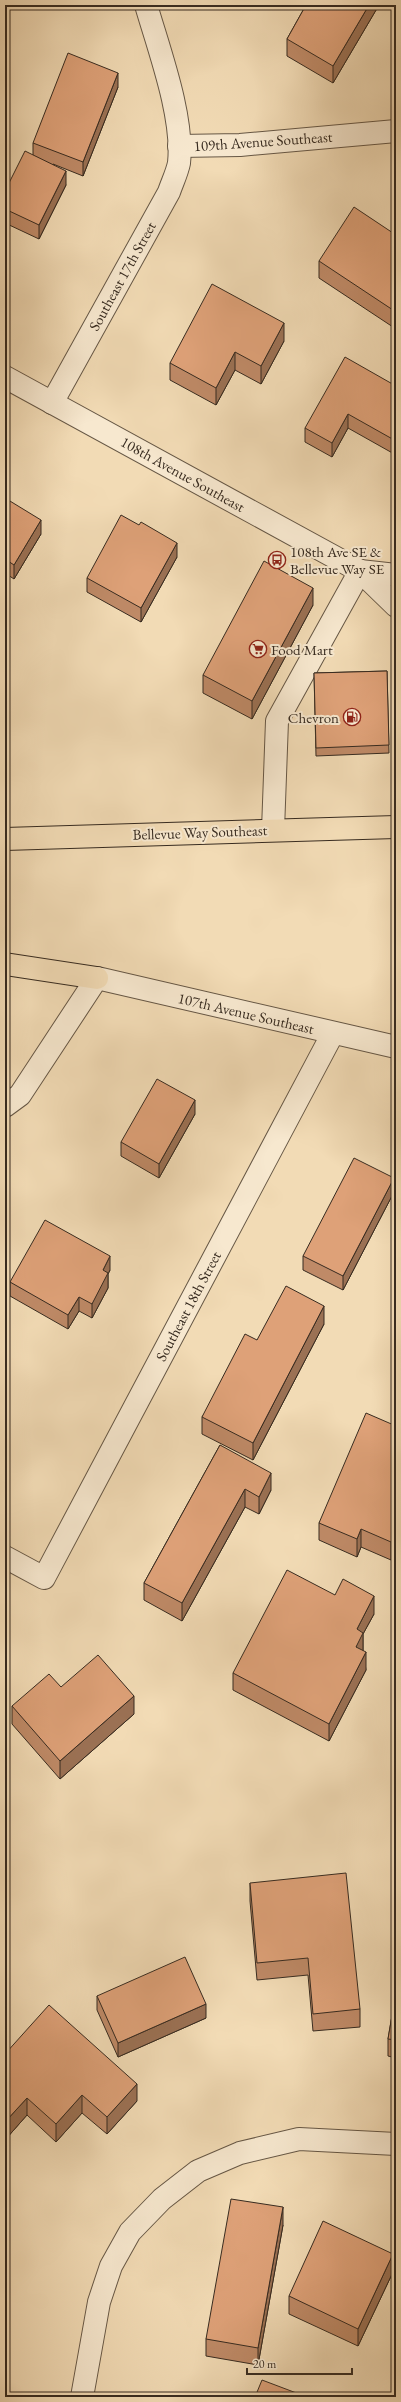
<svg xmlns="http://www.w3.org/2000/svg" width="401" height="2402" font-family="'EB Garamond',serif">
<rect width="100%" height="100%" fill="#f2dbb5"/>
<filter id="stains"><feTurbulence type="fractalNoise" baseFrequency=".005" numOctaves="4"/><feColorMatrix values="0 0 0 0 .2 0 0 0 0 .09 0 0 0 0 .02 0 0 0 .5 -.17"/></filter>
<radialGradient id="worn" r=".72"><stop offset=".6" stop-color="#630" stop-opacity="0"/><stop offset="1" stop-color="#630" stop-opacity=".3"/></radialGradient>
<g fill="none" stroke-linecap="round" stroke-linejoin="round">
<defs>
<g id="minor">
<path d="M 179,146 L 240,145 L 396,131"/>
<path d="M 5,377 L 360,571 L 396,606"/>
<path d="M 52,403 L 169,192 C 172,183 177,173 179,163 C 184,117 159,50 146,5"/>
<path d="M 360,571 L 396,575"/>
<path d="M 273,830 L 277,721 L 360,571"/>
<path d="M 5,1106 L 20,1095 L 97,978 L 396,1047"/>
<path d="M 5,1557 L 44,1578 L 333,1033"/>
<path d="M 82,2397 L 99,2302 L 111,2266 L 130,2232 L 162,2199 L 198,2171 L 240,2153 L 299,2139 L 396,2144"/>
</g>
<g id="major">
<path d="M 5,839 L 396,827"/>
<path d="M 5,964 L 97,978"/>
</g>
</defs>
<use href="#minor" stroke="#665745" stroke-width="24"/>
<use href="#major" stroke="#372b20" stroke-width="24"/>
<use href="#minor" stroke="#f7e8cf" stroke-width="22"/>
<use href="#major" stroke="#f2dbb5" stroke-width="22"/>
</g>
<g fill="#bf8a67" stroke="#372b20">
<path d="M 306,5 L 379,5 L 333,83 L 287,56 L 287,39 Z"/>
<path d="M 118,87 L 83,176 L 53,164 L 66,185 L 39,239 L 5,223 L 5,191 L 33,155 L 33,143 Z"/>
<path d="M 396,235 L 396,329 L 319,278 L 319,261 Z"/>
<path d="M 284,341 L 261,384 L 235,370 L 216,405 L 170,380 L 170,363 Z"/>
<path d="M 396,386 L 396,455 L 348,428 L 332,457 L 305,442 L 305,428 Z"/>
<path d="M 5,498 L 41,534 L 14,579 L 5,573 Z"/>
<path d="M 177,557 L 141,622 L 87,592 L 87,578 Z"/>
<path d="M 313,605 L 252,719 L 203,693 L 203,675 Z"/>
<path d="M 387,671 L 389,753 L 316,756 L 314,673 Z"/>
<path d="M 195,1114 L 159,1178 L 121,1156 L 121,1142 Z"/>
<path d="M 394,1192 L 343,1290 L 303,1270 L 303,1256 Z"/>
<path d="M 110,1270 L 108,1274 L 108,1288 L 92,1318 L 79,1311 L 68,1329 L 10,1296 L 10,1282 Z"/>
<path d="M 324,1324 L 253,1460 L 202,1434 L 202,1417 L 257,1340 Z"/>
<path d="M 396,1426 L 396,1551 L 391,1560 L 361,1547 L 357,1557 L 319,1540 L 319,1523 Z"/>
<path d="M 220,1445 L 271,1490 L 259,1514 L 245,1507 L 182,1621 L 144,1600 L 144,1583 Z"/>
<path d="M 335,1595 L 374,1614 L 363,1634 L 363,1651 L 366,1670 L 329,1741 L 233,1690 L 233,1673 Z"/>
<path d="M 61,1687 L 134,1714 L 60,1779 L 12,1724 L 12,1706 Z"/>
<path d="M 250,1883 L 360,2009 L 360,2027 L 313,2031 L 308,1975 L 257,1980 L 250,1901 Z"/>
<path d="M 396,1992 L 396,2058 L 388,2056 L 388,2039 Z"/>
<path d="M 97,1996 L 206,2018 L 118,2057 L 97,2010 Z"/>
<path d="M 5,2054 L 137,2101 L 107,2134 L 82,2113 L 56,2142 L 27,2115 L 5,2140 Z"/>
<path d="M 283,2225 L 258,2365 L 206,2356 L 206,2339 Z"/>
<path d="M 393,2272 L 358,2346 L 289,2314 L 289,2296 Z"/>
</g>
<g fill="#9b7154" stroke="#372b20">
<path d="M 369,5 L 379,5 L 333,83 L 333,66 Z"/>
<path d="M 118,73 L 118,87 L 83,176 L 83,162 Z"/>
<path d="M 66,171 L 66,185 L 39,239 L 39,225 Z"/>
<path d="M 284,323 L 284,341 L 261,384 L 261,366 Z"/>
<path d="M 235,352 L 235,370 L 216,405 L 216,388 Z"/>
<path d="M 348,414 L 348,428 L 332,457 L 332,443 Z"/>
<path d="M 41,520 L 41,534 L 14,579 L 14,565 Z"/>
<path d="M 177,543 L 177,557 L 141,622 L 141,608 Z"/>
<path d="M 313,588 L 313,605 L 252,719 L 252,701 Z"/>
<path d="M 195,1100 L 195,1114 L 159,1178 L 159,1164 Z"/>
<path d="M 394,1178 L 394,1192 L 343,1290 L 343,1276 Z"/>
<path d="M 110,1256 L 110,1270 L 108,1274 L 108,1288 L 92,1318 L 92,1304 L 103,1270 Z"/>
<path d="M 79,1297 L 79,1311 L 68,1329 L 68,1315 Z"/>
<path d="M 324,1306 L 324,1324 L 253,1460 L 253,1443 Z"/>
<path d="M 271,1473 L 271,1490 L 259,1514 L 259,1497 Z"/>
<path d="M 245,1489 L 245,1507 L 182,1621 L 182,1603 Z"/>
<path d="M 361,1529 L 361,1547 L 357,1557 L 357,1539 Z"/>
<path d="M 396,1533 L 396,1550 L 391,1560 L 391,1542 Z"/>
<path d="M 374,1596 L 374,1614 L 363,1634 L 363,1651 L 356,1664 L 357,1629 Z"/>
<path d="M 366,1652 L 366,1670 L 329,1741 L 329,1724 Z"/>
<path d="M 134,1696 L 134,1714 L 60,1779 L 60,1761 Z"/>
<path d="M 206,2004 L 206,2018 L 118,2057 L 118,2043 Z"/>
<path d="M 137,2084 L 137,2101 L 107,2134 L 107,2117 Z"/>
<path d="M 82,2095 L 82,2113 L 56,2142 L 56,2124 Z"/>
<path d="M 27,2098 L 27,2115 L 5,2140 L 5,2122 Z"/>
<path d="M 283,2207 L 283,2225 L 258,2365 L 258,2348 Z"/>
<path d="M 393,2254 L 393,2272 L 358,2346 L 358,2329 Z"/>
</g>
<g fill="#dea178" stroke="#372b20">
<path d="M 306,5 L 369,5 L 333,66 L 287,39 Z"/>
<path d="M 68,53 L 118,73 L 83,162 L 33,143 Z"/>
<path d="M 25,151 L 66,171 L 39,225 L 5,209 L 5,191 Z"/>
<path d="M 354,207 L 396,235 L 396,312 L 319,261 Z"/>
<path d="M 212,284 L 284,323 L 261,366 L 235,352 L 216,388 L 170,363 Z"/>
<path d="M 345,357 L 396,386 L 396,441 L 348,414 L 332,443 L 305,428 Z"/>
<path d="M 5,498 L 41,520 L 14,565 L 5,559 Z"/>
<path d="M 121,515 L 139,525 L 141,522 L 177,543 L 141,608 L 87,578 Z"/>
<path d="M 264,561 L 313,588 L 252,701 L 203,675 Z"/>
<path d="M 387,671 L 389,745 L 316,748 L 314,673 Z"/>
<path d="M 157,1079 L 195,1100 L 159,1164 L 121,1142 Z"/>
<path d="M 354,1158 L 394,1178 L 343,1276 L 303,1256 Z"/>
<path d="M 45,1220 L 110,1256 L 103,1270 L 108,1273 L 92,1304 L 79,1297 L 68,1315 L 10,1282 Z"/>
<path d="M 286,1286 L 324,1306 L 253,1443 L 202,1417 L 245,1334 L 257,1340 Z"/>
<path d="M 366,1413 L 396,1426 L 396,1533 L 391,1542 L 361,1529 L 357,1539 L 319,1523 Z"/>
<path d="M 220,1445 L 271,1473 L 259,1497 L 245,1489 L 182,1603 L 144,1583 Z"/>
<path d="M 287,1570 L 335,1595 L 343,1579 L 374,1596 L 357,1629 L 363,1633 L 356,1647 L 366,1652 L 329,1724 L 233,1673 Z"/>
<path d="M 98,1655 L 134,1696 L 60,1761 L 12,1706 L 49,1674 L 61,1687 Z"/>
<path d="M 346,1873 L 360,2009 L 313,2014 L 308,1958 L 257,1963 L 250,1883 Z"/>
<path d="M 185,1957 L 206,2004 L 118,2043 L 97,1996 Z"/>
<path d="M 396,1992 L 396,2040 L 388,2039 Z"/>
<path d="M 49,2005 L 137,2084 L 107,2117 L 82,2095 L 56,2124 L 27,2098 L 5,2122 L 5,2054 Z"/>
<path d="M 231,2199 L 283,2207 L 258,2348 L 206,2339 Z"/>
<path d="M 323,2221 L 393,2254 L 358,2329 L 289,2296 Z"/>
<path d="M 262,2380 L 307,2397 L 255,2397 Z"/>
</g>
<defs>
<symbol id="bus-ring" viewBox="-11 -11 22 22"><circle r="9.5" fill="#f7e8cf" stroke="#8f2418" stroke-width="1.5"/><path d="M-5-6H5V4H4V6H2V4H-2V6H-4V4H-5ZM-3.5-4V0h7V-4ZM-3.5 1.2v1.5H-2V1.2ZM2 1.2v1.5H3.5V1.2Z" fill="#8f2418"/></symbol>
<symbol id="supermarket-ring" viewBox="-11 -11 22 22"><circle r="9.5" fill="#f7e8cf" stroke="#8f2418" stroke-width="1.5"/><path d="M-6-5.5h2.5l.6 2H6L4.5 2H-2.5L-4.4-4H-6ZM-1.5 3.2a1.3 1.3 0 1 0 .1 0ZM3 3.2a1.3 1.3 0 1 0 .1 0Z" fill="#8f2418"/></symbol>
<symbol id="fuel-ring" viewBox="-11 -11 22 22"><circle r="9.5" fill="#f7e8cf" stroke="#8f2418" stroke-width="1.5"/><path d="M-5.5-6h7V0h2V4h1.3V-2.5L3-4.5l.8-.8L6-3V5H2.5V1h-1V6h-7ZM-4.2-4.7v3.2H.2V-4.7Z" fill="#8f2418"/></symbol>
</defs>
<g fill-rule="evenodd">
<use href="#bus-ring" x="267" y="550" width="20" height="20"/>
<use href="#supermarket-ring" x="248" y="639" width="20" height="20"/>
<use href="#fuel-ring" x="342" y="707" width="20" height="20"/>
</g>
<g text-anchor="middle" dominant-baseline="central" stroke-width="4" stroke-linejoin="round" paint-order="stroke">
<g font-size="15" fill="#372b20" stroke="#f7e8cf">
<text transform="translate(263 141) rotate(-4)">109th Avenue Southeast</text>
<text transform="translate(122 276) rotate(-61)">Southeast 17th Street</text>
<text transform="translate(183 474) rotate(29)">108th Avenue Southeast</text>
<text transform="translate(200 832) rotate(-2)">Bellevue Way Southeast</text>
<text transform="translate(246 1013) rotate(13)">107th Avenue Southeast</text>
<text transform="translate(188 1306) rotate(-62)">Southeast 18th Street</text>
</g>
<g font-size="15" fill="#372b20" stroke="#f7e8cf" text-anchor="start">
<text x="290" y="551">108th Ave SE &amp;<tspan x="290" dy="17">Bellevue Way SE</tspan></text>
<text x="271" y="649">Food Mart</text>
<text x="339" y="717" text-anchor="end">Chevron</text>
</g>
</g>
<rect width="401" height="2402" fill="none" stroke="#f2dbb5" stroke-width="20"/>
<rect x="6" y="6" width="389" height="2390" fill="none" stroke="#372b20" stroke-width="2"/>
<rect x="10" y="10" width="381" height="2382" fill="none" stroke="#372b20"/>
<path d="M247 2368v6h105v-6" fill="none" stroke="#372b20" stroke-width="2"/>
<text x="253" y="2368" font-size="12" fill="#372b20" stroke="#f7e8cf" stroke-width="3" paint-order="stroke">20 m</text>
<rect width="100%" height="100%" filter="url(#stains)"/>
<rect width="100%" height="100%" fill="url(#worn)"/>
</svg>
